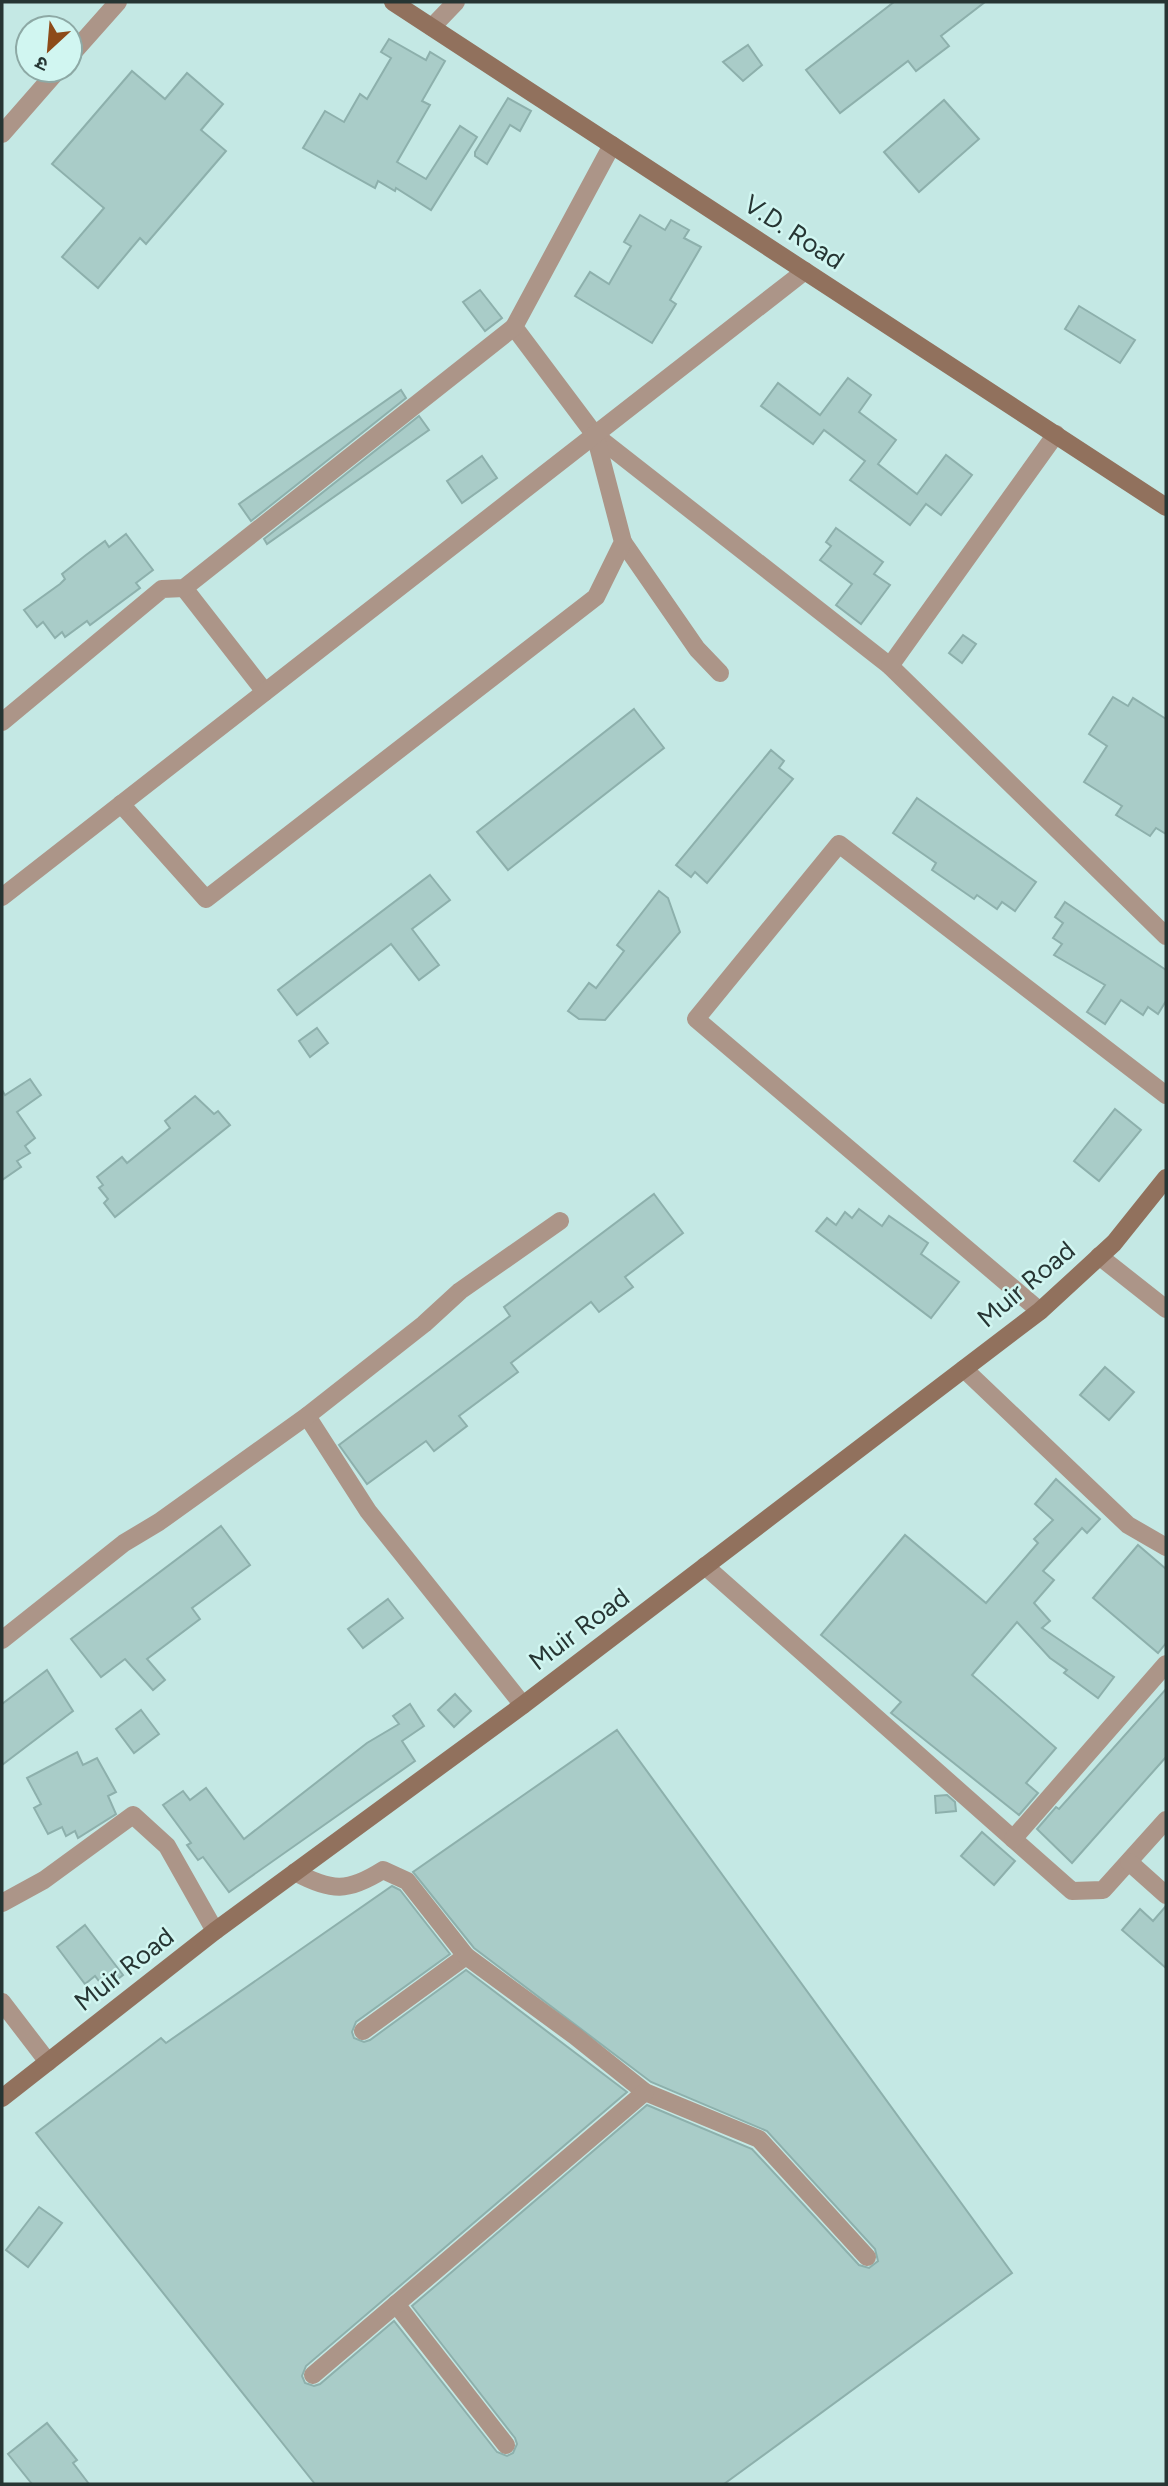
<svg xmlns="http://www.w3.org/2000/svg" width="1168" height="2486" font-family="Figtree,'Noto Sans Devanagari',sans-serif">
<rect width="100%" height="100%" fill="#c4e8e4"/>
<g fill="#a9ccc8" stroke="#8db0ac" stroke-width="2">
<path d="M 894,2 L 985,2 L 941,36 L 949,46 L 916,71 L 908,61 L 840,113 L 806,70 Z"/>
<path d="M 389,39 L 426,60 L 430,52 L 445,61 L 422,101 L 430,105 L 397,162 L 426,179 L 460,126 L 477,137 L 431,210 L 396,188 L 395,191 L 378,181 L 375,188 L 303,148 L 325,111 L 344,122 L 360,94 L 367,99 L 391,58 L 381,52 Z"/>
<path d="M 748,45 L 762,65 L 743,81 L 723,62 Z"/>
<path d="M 132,71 L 165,99 L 187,73 L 223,104 L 201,130 L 226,151 L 146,244 L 140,238 L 98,288 L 62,257 L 104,208 L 52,164 Z"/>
<path d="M 508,98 L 531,111 L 520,131 L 510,125 L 487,164 L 475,156 L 475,152 Z"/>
<path d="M 944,100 L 979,139 L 919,192 L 884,152 Z"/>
<path d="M 640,215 L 665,230 L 671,220 L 689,230 L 684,238 L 701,247 L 670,300 L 676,304 L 652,343 L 575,296 L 590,272 L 609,284 L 631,246 L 624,242 Z"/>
<path d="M 480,290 L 502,318 L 485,331 L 463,302 Z"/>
<path d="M 1079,306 L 1135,340 L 1120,363 L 1065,329 Z"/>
<path d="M 848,378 L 871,395 L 859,412 L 896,440 L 878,464 L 917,494 L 946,455 L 972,475 L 941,515 L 926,504 L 910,525 L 850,480 L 865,461 L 824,430 L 813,444 L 761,406 L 778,383 L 820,415 Z"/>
<path d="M 401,390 L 406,398 L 251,521 L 239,504 Z"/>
<path d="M 419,416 L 429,430 L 267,544 L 264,539 Z"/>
<path d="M 482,456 L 497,478 L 462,503 L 447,481 Z"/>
<path d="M 836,528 L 883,562 L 874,574 L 890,585 L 861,624 L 836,605 L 852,584 L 820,560 L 831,546 L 826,542 Z"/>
<path d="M 126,534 L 153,570 L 136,583 L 140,588 L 90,625 L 87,621 L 65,637 L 62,632 L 55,638 L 43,622 L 37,627 L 24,610 L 60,584 L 65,579 L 62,574 L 86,555 L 105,541 L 109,547 Z"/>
<path d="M 963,635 L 976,644 L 962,663 L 949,653 Z"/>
<path d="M 1113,697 L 1128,706 L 1133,698 L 1166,719 L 1166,834 L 1156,828 L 1150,836 L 1116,815 L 1122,806 L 1084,782 L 1107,746 L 1089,734 Z"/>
<path d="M 634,709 L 664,748 L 508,870 L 477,832 Z"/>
<path d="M 771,750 L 784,761 L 779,768 L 793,779 L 707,883 L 695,872 L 691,877 L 676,865 Z"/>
<path d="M 917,798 L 1036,882 L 1015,911 L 1002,902 L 997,909 L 977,895 L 974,899 L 932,870 L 936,863 L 893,833 Z"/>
<path d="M 430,875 L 450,900 L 412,929 L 439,965 L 419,980 L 391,944 L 297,1015 L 278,990 Z"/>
<path d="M 659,891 L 668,898 L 680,932 L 605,1020 L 579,1019 L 568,1011 L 589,983 L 596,988 L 624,951 L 617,945 Z"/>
<path d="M 1065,902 L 1166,970 L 1166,1001 L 1158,1014 L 1148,1007 L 1143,1015 L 1121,1000 L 1105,1024 L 1087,1012 L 1105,985 L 1054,955 L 1062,944 L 1053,938 L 1063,923 L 1055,917 Z"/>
<path d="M 317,1028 L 328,1043 L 310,1057 L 299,1041 Z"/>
<path d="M 30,1079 L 41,1095 L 17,1112 L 35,1138 L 25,1146 L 30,1153 L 17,1161 L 21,1167 L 2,1180 L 2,1090 L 5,1095 Z"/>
<path d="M 195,1096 L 214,1114 L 218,1111 L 230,1125 L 115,1217 L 104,1203 L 108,1199 L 99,1188 L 103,1185 L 97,1177 L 122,1157 L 127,1163 L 170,1128 L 165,1121 Z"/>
<path d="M 1115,1109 L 1141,1130 L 1099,1181 L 1074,1161 Z"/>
<path d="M 654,1194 L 683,1233 L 625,1277 L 633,1287 L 599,1312 L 591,1302 L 511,1363 L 518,1372 L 459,1416 L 467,1426 L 434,1451 L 426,1441 L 367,1484 L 339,1445 L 510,1316 L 504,1307 Z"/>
<path d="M 859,1209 L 882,1226 L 889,1216 L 928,1243 L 921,1254 L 959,1282 L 931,1318 L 816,1231 L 827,1218 L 836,1225 L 845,1212 L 852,1218 Z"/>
<path d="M 1105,1367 L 1134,1392 L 1109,1420 L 1080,1395 Z"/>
<path d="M 1056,1479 L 1100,1519 L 1087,1533 L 1082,1528 L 1043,1571 L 1054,1580 L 1034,1603 L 1050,1621 L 1042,1628 L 1114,1677 L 1098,1698 L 1064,1673 L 1067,1670 L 1050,1658 L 1017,1622 L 972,1675 L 1056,1748 L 1026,1783 L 1038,1793 L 1019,1815 L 891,1713 L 901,1702 L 821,1635 L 905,1535 L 986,1603 L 1038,1543 L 1034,1539 L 1053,1520 L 1035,1504 Z"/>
<path d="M 221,1526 L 250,1565 L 192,1608 L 200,1619 L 147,1659 L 165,1680 L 153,1690 L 125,1659 L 101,1677 L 71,1639 Z"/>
<path d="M 1138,1545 L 1166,1569 L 1166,1643 L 1158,1653 L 1093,1598 Z"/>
<path d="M 388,1599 L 403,1618 L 363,1648 L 348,1629 Z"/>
<path d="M 47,1670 L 73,1711 L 2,1765 L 2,1704 Z"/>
<path d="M 1166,1689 L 1166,1757 L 1072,1863 L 1037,1829 L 1056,1807 L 1059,1809 Z"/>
<path d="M 455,1694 L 471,1711 L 454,1727 L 438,1710 Z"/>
<path d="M 410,1704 L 424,1726 L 402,1741 L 415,1761 L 229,1892 L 203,1857 L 198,1860 L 187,1845 L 191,1843 L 163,1805 L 183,1791 L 190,1800 L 206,1788 L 244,1839 L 367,1743 L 399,1724 L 393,1716 Z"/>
<path d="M 141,1710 L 159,1734 L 134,1753 L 116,1729 Z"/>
<path d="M 617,1730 L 1012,2273 L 724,2484 L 315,2484 L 36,2133 L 161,2038 L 166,2043 L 392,1886 L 400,1890 L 450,1954 L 356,2022 L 352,2032 L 354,2038 L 364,2042 L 370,2040 L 466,1970 L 627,2092 L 306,2366 L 302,2376 L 305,2383 L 314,2386 L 320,2384 L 394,2321 L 497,2452 L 507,2456 L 513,2453 L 517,2444 L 515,2438 L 412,2306 L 647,2105 L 752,2149 L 859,2265 L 869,2268 L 878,2261 L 875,2249 L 767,2131 L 651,2082 L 474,1948 L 413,1872 Z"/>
<path d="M 77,1752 L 83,1765 L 97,1758 L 116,1792 L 108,1796 L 116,1814 L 78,1838 L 75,1831 L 66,1836 L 62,1827 L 48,1834 L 34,1808 L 41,1804 L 27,1778 Z"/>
<path d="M 947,1795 L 955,1802 L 956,1811 L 936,1813 L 935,1796 Z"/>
<path d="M 982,1832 L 1015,1861 L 994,1885 L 961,1856 Z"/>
<path d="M 1166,1906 L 1166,1968 L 1122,1930 L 1140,1909 L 1153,1921 Z"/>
<path d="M 85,1925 L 123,1975 L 105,1989 L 95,1976 L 85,1984 L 57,1947 Z"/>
<path d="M 39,2207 L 62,2223 L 28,2267 L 6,2250 Z"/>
<path d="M 47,2423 L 77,2460 L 73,2463 L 89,2484 L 32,2484 L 8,2454 Z"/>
</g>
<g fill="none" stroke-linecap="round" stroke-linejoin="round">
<g stroke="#ac9588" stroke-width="18">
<path d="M 432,27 L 456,2"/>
<path d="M 70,56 L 118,2"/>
<path d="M 2,134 L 58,70"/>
<path d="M 612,145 L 514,327 L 595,435 L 890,666 L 1166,936"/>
<path d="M 623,542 L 697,649 L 720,673"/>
<path d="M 184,588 L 265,692"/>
<path d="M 890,666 L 1056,434"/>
<path d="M 2,722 L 162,589 L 184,588 L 514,327"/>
<path d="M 121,804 L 206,899 L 596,597 L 623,542 L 595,435"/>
<path d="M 2,897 L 805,271"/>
<path d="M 1099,1256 L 1166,1309"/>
<path d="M 1040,1311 L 696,1019 L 839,844 L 1166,1095"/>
<path d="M 964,1369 L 1128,1525 L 1166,1547"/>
<path d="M 307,1416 L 368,1511 L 523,1705"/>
<path d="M 705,1566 L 1072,1891 L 1103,1890 L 1166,1820"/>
<path d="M 2,1640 L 124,1543 L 159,1522 L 307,1416 L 424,1324 L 460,1291 L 560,1221"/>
<path d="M 1013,1839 L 1166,1664"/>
<path d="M 1129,1862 L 1166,1895"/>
<path d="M 295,1872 C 332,1892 348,1892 383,1870 L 407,1881 L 466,1956 L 363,2031"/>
<path d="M 2,1903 L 44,1880 L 133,1815 L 167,1846 L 215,1931"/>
<path d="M 466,1956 L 575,2036 L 645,2092 L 759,2139 L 867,2257"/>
<path d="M 2,2002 L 48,2062"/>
<path d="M 396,2304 L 506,2445"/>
<path d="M 313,2375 L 645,2092"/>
</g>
<g stroke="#91715d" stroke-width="18">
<path d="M 393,2 L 1166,507"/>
<path d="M 2,2098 L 215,1931 L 523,1705 L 1040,1311 L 1114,1243 L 1166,1178"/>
</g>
</g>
<g text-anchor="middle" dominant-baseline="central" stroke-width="5" stroke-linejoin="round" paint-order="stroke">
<g font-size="26" fill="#263533" stroke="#d1f6f1">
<text transform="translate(794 232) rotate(33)">V.D. Road</text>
<text transform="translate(1026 1284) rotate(-40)">Muir Road</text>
<text transform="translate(579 1629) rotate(-37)">Muir Road</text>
<text transform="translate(124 1969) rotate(-38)">Muir Road</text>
</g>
</g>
<rect width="1168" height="2486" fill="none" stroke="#263533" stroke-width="7"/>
<g transform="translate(49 49) rotate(206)"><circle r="33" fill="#d1f6f1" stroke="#8da9a5" stroke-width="2"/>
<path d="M0-5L12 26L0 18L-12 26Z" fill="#8d4b19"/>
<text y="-10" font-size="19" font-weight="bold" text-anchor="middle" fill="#263533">उ</text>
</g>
</svg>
